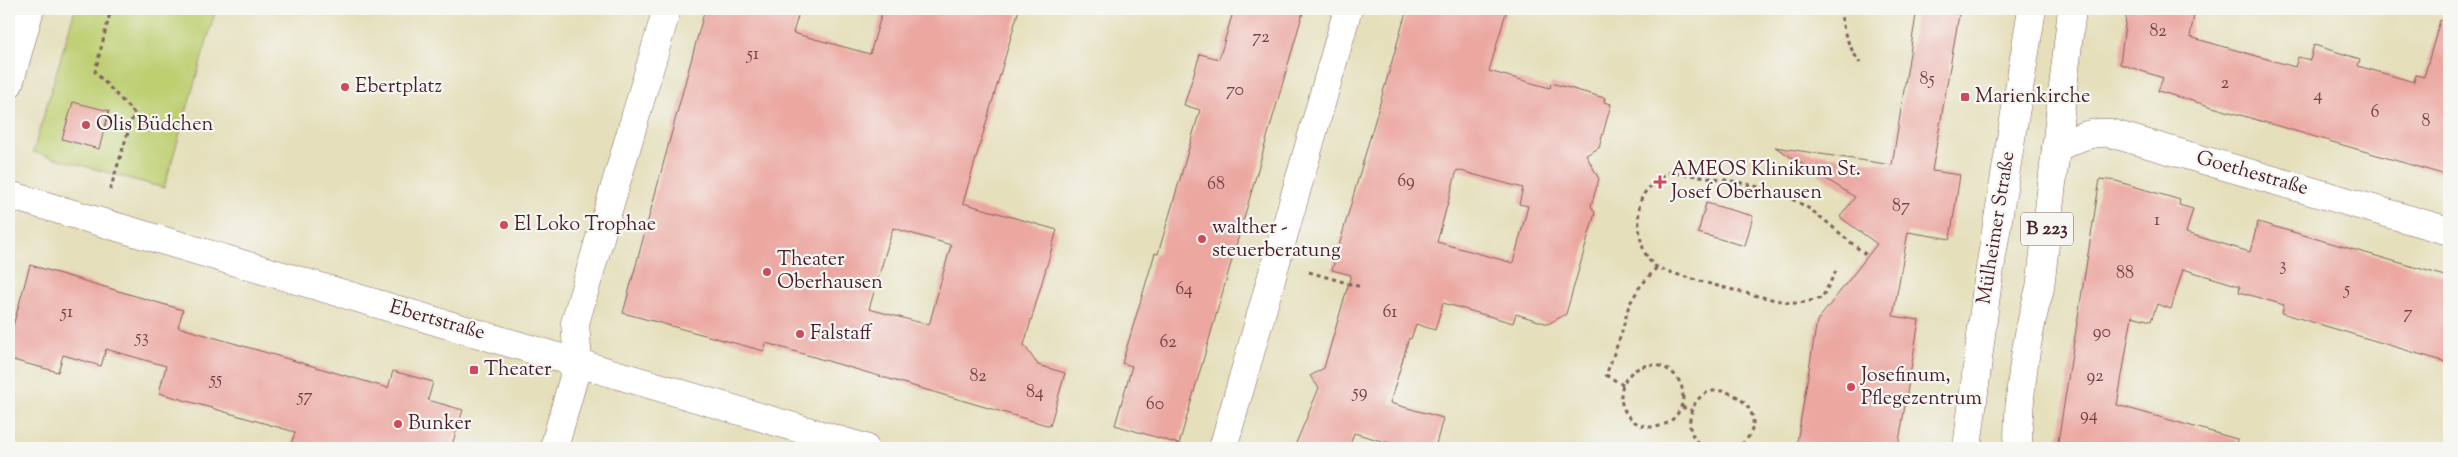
<svg xmlns="http://www.w3.org/2000/svg" width="2458" height="457" font-family="'Sorts Mill Goudy',serif">
<rect width="100%" height="100%" fill="#f6f6f2"/>
<filter id="ink" filterUnits="userSpaceOnUse"><feTurbulence type="fractalNoise" baseFrequency=".02" numOctaves="2"/><feDisplacementMap in="SourceGraphic" scale="10" xChannelSelector="R" yChannelSelector="G"/><feConvolveMatrix kernelMatrix="1 2 1 2 8 2 1 2 1" color-interpolation-filters="sRGB"/></filter>
<filter id="wash" filterUnits="userSpaceOnUse"><feTurbulence type="fractalNoise" baseFrequency=".0096" numOctaves="4" result="noise"/><feDisplacementMap in="SourceGraphic" scale="20" xChannelSelector="R" yChannelSelector="G"/><feGaussianBlur stdDeviation="1.12" result="paint"/><feColorMatrix in="noise" values="0 0 0 0 0 0 0 0 0 0 0 0 0 0 0 0 0 1.4 0 .05"/><feComposite in="paint" operator="in"/></filter>
<g filter="url(#wash)">
<rect width="100%" height="100%" fill="#e5dfbb"/>
<path fill="#becf72" stroke="#84774e" d="M 75,9 L 216,9 L 164,188 L 33,152 Z"/>
<g id="blocks">
<g fill="#eca7a1" fill-rule="evenodd">
<path d="M 705,9 L 800,9 L 793,33 L 870,54 L 883,9 L 1019,9 L 963,203 L 1057,230 L 1024,345 L 1038,365 L 1065,373 L 1050,426 L 766,343 L 764,351 L 623,313 ZM 893,228 L 951,245 L 929,325 L 869,309 Z"/>
<path d="M 1234,9 L 1304,9 L 1179,444 L 1115,425 L 1132,366 L 1122,363 L 1155,253 L 1158,254 L 1200,110 L 1184,105 L 1200,54 L 1219,59 Z"/>
<path d="M 1407,9 L 1507,9 L 1489,71 L 1550,88 L 1551,83 L 1605,98 L 1604,102 L 1611,104 L 1599,148 L 1586,155 L 1599,179 L 1591,206 L 1595,213 L 1566,314 L 1548,324 L 1516,314 L 1513,323 L 1443,303 L 1435,330 L 1416,324 L 1411,339 L 1409,338 L 1390,403 L 1443,418 L 1435,448 L 1406,448 L 1354,433 L 1349,448 L 1294,448 L 1319,388 L 1310,376 L 1324,368 L 1351,275 L 1332,270 ZM 1457,170 L 1523,188 L 1519,204 L 1528,206 L 1513,263 L 1437,242 Z"/>
<path d="M 1917,9 L 1960,9 L 1932,171 L 1960,175 L 1950,239 L 1908,232 L 1893,316 L 1919,320 L 1898,448 L 1796,448 L 1817,321 L 1877,244 L 1840,217 L 1855,197 L 1775,147 L 1892,165 Z"/>
<path d="M 2127,9 L 2195,9 L 2190,37 L 2295,67 L 2298,57 L 2310,60 L 2314,45 L 2360,59 L 2358,66 L 2414,82 L 2416,75 L 2424,77 L 2440,20 L 2449,22 L 2449,176 L 2158,91 L 2163,78 L 2120,64 Z"/>
<path d="M 73,102 L 109,111 L 99,149 L 62,139 Z"/>
<path d="M 2100,179 L 2116,181 L 2180,200 L 2179,205 L 2193,209 L 2186,233 L 2250,252 L 2258,222 L 2449,277 L 2449,363 L 2282,313 L 2284,305 L 2239,292 L 2240,286 L 2183,269 L 2171,309 L 2157,304 L 2151,321 L 2132,316 L 2117,405 L 2237,439 L 2236,448 L 2057,448 Z"/>
<path d="M 1706,203 L 1753,216 L 1745,246 L 1698,233 Z"/>
<path d="M 30,265 L 183,310 L 178,327 L 388,388 L 393,371 L 433,382 L 428,400 L 463,410 L 451,448 L 290,448 L 295,432 L 159,393 L 166,366 L 106,349 L 101,366 L 63,355 L 58,372 L 9,359 L 9,335 L 11,333 Z"/>
</g>
</g>
</g>
<g filter="url(#ink)">
<use href="#blocks" fill-opacity="0" stroke="#80625d" stroke-width="1"/>
<g fill="none" stroke-linecap="round" stroke-linejoin="round">
<defs>
<g id="minor">
<path d="M 9,84 L 30,9"/>
<path d="M 2056,148 C 2074,139 2090,131 2110,133 L 2449,231"/>
<path d="M 9,195 L 865,448"/>
<path d="M 554,448 L 578,362 L 575,323 L 667,9"/>
<path d="M 1223,448 L 1348,9"/>
</g>
<g id="major">
<path d="M 1967,448 L 1987,287 L 2032,9"/>
<path d="M 2018,448 C 2018,393 2025,341 2040,288 L 2072,9"/>
</g>
</defs>
<use href="#minor" stroke="#80625d" stroke-width="29"/>
<use href="#major" stroke="#80625d" stroke-width="29"/>
<g stroke="#80625d" stroke-width="3" stroke-dasharray="4 4" stroke-linecap="butt">
<path d="M 1841,9 C 1842,31 1848,45 1860,63"/>
<path d="M 110,190 L 134,113 L 95,72 L 111,9"/>
<path d="M 1836,271 L 1822,298 C 1813,300 1801,304 1792,303 C 1774,301 1666,274 1655,266 C 1643,256 1640,240 1639,225 C 1637,195 1644,190 1668,173 C 1714,177 1768,183 1808,208 C 1829,222 1847,241 1868,256"/>
<path d="M 1309,272 L 1361,287"/>
<circle cx="1652" cy="396" r="31"/>
<path d="M 1623,385 L 1606,375 L 1621,335 L 1629,305 L 1639,288 L 1657,267"/>
<path d="M 1682,407 L 1691,410"/>
<path d="M 1705,448 C 1695,443 1688,430 1690,419 C 1699,357 1789,411 1737,448"/>
</g>
<use href="#minor" stroke="#fff" stroke-width="28"/>
<use href="#major" stroke="#fff" stroke-width="28"/>
</g>
</g>
<g fill="#d1495b" stroke="#f6f6f2" stroke-width="2">
<circle cx="345" cy="87" r="5"/>
<rect x="1960" y="92" width="10" height="10" rx="2.5"/>
<circle cx="86" cy="125" r="5"/>
<path d="M1657.5 174.5h5v5h5v5h-5v5h-5v-5h-5v-5h5z"/>
<circle cx="504" cy="225" r="5"/>
<circle cx="1202" cy="239" r="5"/>
<circle cx="767" cy="272" r="5"/>
<circle cx="800" cy="334" r="5"/>
<rect x="469" y="365" width="10" height="10" rx="2.5"/>
<circle cx="1851" cy="387" r="5"/>
<circle cx="398" cy="424" r="5"/>
</g>
<g text-anchor="middle" dominant-baseline="central" stroke-width="4.5" stroke-linejoin="round" paint-order="stroke">
<g font-size="18" fill="#724148">
<text x="2158" y="32">82</text>
<text x="1261" y="38">72</text>
<text x="753" y="55">51</text>
<text x="1927" y="80">85</text>
<text x="2225" y="84">2</text>
<text x="1235" y="91">70</text>
<text x="2318" y="96">4</text>
<text x="2375" y="113">6</text>
<text x="2426" y="122">8</text>
<text x="1406" y="182">69</text>
<text x="1216" y="185">68</text>
<text x="1901" y="207">87</text>
<text x="2157" y="221">1</text>
<text x="2283" y="266">3</text>
<text x="2125" y="274">88</text>
<text x="1184" y="290">64</text>
<text x="2347" y="290">5</text>
<text x="67" y="313">51</text>
<text x="1390" y="313">61</text>
<text x="2408" y="314">7</text>
<text x="2102" y="333">90</text>
<text x="142" y="338">53</text>
<text x="1168" y="343">62</text>
<text x="978" y="377">82</text>
<text x="2095" y="377">92</text>
<text x="216" y="380">55</text>
<text x="1035" y="393">84</text>
<text x="1360" y="393">59</text>
<text x="305" y="397">57</text>
<text x="1155" y="405">60</text>
<text x="2089" y="416">94</text>
</g>
<rect fill="#f6f6f2" stroke="#7e6067" stroke-width="1" x="2021" y="212.5" width="52" height="33" rx="4"/>
<g font-size="19" font-weight="bold" fill="#4a1f2b">
<text x="2047" y="229">B 223</text>
</g>
<g font-size="20" fill="#4a1f2b" stroke="#f6f6f2" text-anchor="start">
<text x="355" y="87">Ebertplatz</text>
<text x="1975" y="97">Marienkirche</text>
<text x="96" y="125">Olis Büdchen</text>
<text x="1671" y="170">AMEOS Klinikum St.<tspan x="1671" dy="23">Josef Oberhausen</tspan></text>
<text x="514" y="225">El Loko Trophae</text>
<text x="1212" y="228">walther -<tspan x="1212" dy="23">steuerberatung</tspan></text>
<text x="777" y="260">Theater<tspan x="777" dy="23">Oberhausen</tspan></text>
<text x="810" y="334">Falstaff</text>
<text x="484" y="370">Theater</text>
<text x="1861" y="376">Josefinum,<tspan x="1861" dy="23">Pflegezentrum</tspan></text>
<text x="408" y="424">Bunker</text>
</g>
<g font-size="20" fill="#4a1f2b" stroke="#f6f6f2">
<text transform="translate(2252 174) rotate(16)">Goethestraße</text>
<text transform="translate(1997 228) rotate(-81)">Mülheimer Straße</text>
<text transform="translate(437 321) rotate(16)">Ebertstraße</text>
</g>
</g>
<rect width="2458" height="457" fill="none" stroke="#f6f6f2" stroke-width="30"/>
</svg>
